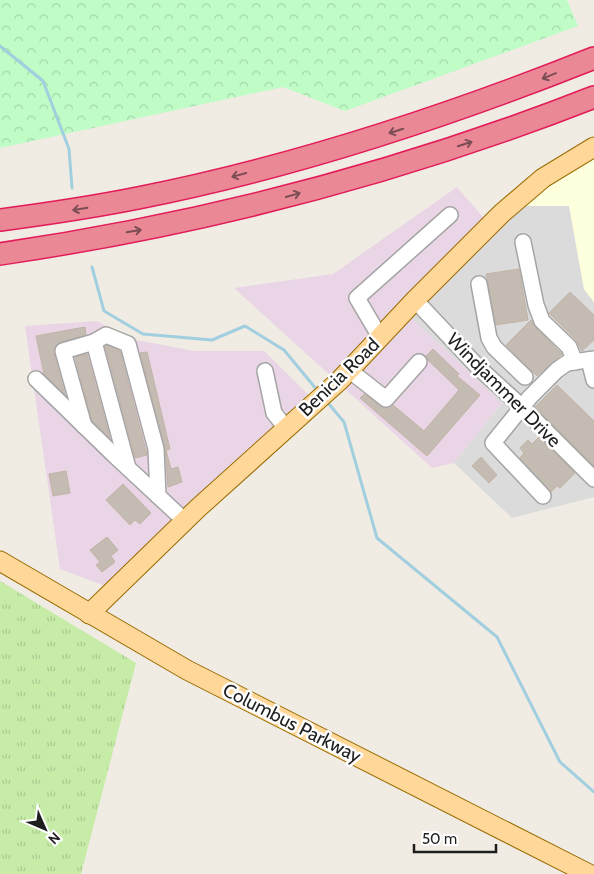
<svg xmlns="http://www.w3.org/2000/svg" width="594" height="874" font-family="Cabin,sans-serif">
<defs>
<pattern id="grass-tufts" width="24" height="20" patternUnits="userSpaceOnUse" patternTransform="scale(1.25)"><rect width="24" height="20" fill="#c6eca7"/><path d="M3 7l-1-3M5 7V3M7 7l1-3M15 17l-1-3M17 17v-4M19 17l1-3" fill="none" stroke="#aaca8f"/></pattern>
<pattern id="park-crowns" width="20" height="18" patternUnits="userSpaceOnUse" patternTransform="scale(1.25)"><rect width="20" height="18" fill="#bffcc6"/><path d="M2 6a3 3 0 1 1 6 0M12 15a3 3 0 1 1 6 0" fill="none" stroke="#a4d8aa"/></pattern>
</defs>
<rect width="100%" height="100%" fill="#f0ece4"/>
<path fill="#dcdbdb" d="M 569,205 L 584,289 L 594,302 L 594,497 L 512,518 L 454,463 L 502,403 L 410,317 L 521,206 Z"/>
<g fill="#e9d5e5">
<path d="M 457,187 L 494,230 L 410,317 L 502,403 L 454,463 L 432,468 L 234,288 L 333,274 Z"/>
<path d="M 97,321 L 131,339 L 194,351 L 264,351 L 311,397 L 105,586 L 60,569 L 25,326 Z"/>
</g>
<path fill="#feffdd" d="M 594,153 L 594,302 L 584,289 L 569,206 L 521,206 Z"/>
<path fill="url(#grass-tufts)" d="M 0,581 L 136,663 L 81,874 L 0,874 Z"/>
<path fill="url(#park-crowns)" d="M 0,0 L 567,0 L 578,26 L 345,111 L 283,87 L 0,148 Z"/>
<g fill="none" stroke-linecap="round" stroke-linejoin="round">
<g stroke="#a2cfdf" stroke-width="3">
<path d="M 0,46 L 43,81 L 69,149 L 72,188"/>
<path d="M 92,267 L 104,311 L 143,334 L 212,340 L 245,326 L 284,350 L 317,390"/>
<path d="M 328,403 L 344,422 L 377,538 L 497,637 L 560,762 L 594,792"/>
</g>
</g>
<g fill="#c4bcb3" stroke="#c2b3a5">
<path d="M 519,269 L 528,320 L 496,325 L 486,274 Z"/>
<path d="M 570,292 L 594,315 L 594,340 L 582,351 L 576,340 L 549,313 Z"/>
<path d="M 531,320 L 536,328 L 562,354 L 537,376 L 506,345 Z"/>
<path d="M 85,327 L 86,335 L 60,342 L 54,348 L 54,354 L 65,395 L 44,374 L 36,336 Z"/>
<path d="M 107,345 L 120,351 L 147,455 L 135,458 L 105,346 Z"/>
<path d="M 433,349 L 459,374 L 457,376 L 480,395 L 427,456 L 360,398 L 364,394 L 384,408 L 390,408 L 393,405 L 424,431 L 459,390 L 428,360 L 426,356 Z"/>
<path d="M 147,352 L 170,449 L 166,450 L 171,469 L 178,467 L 182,482 L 168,487 L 165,447 L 140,353 Z"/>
<path d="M 87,354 L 110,438 L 92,421 L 75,357 Z"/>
<path d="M 557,385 L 594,421 L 594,466 L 535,407 Z"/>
<path d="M 539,437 L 575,473 L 560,488 L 557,486 L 551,492 L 520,458 L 524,453 L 520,448 L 528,440 L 532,444 Z"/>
<path d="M 481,457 L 497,475 L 489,483 L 472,466 Z"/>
<path d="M 66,471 L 70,493 L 53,496 L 49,474 Z"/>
<path d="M 123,484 L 151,513 L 140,524 L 135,520 L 130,525 L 106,500 Z"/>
<path d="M 107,537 L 118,550 L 111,556 L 115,562 L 102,572 L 96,565 L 100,562 L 90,550 Z"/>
</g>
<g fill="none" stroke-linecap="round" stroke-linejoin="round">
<defs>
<g id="minor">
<path d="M 523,242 L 536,305 L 542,321 L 569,347 L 575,362"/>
<path d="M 479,284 L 489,338 L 494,347 L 525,377"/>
<path d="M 415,300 L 478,367 L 522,407 L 594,479"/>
<path d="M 380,337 L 357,298 L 450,215"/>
<path d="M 94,342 L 128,468"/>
<path d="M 589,360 L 594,380"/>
<path d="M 349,370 L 386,399 L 419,362"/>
<path d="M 265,371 L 274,413 L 286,428"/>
<path d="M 36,379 L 114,455 L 185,521"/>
<path d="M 84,426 L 63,351 L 94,342 L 106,335 L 128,344 L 156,449 L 158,496"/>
<path d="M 543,496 L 493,443 L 530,397 L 557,370 L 567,363 L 594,359"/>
</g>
<g id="major">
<path d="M 0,561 L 187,670 L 589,874"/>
<path d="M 89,614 L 198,508 L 339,381 L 415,300 L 502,213 L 543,178 L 594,147"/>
</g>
<g id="highway">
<path d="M 0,220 C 46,214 93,207 138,198 C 295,167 446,117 594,58"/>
<path d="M 0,254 C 204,224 403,172 594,97"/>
</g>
</defs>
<use href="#minor" stroke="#a5a5a5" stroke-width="18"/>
<use href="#major" stroke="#986c00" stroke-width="21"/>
<use href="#highway" stroke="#e21c58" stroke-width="24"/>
<use href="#minor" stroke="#fff" stroke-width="15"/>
<use href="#major" stroke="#ffd799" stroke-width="19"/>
<use href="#highway" stroke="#eb8896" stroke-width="21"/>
</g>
<defs><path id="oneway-shaft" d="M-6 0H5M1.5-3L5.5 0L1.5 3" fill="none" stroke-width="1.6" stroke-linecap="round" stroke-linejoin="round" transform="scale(1.25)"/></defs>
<g stroke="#7a4e54">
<use href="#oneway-shaft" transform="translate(549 76) rotate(158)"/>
<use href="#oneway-shaft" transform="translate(396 131) rotate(162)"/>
<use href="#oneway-shaft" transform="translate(465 144) rotate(-18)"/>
<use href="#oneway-shaft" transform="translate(239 175) rotate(165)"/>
<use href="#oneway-shaft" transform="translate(293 195) rotate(-15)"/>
<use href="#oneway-shaft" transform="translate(80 209) rotate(171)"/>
<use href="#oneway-shaft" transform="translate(134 231) rotate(-10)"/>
</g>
<g text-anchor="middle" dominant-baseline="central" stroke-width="5" stroke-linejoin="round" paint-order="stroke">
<g font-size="19" fill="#1e1e1e" stroke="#fff">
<text transform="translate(339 377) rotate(-44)">Benicia Road</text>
<text transform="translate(504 390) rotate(45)">Windjammer Drive</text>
<text transform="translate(292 723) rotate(27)">Columbus Parkway</text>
</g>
</g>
<g transform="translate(45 829) rotate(135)" stroke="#ffffff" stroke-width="4" paint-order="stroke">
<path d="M0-4L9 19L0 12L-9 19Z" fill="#1e1e1e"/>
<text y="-8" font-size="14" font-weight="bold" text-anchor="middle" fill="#1e1e1e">N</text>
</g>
<path d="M414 844v8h82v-8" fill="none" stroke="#1e1e1e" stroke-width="2.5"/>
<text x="422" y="844" font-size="15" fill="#1e1e1e" stroke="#ffffff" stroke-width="4" paint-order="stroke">50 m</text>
</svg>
